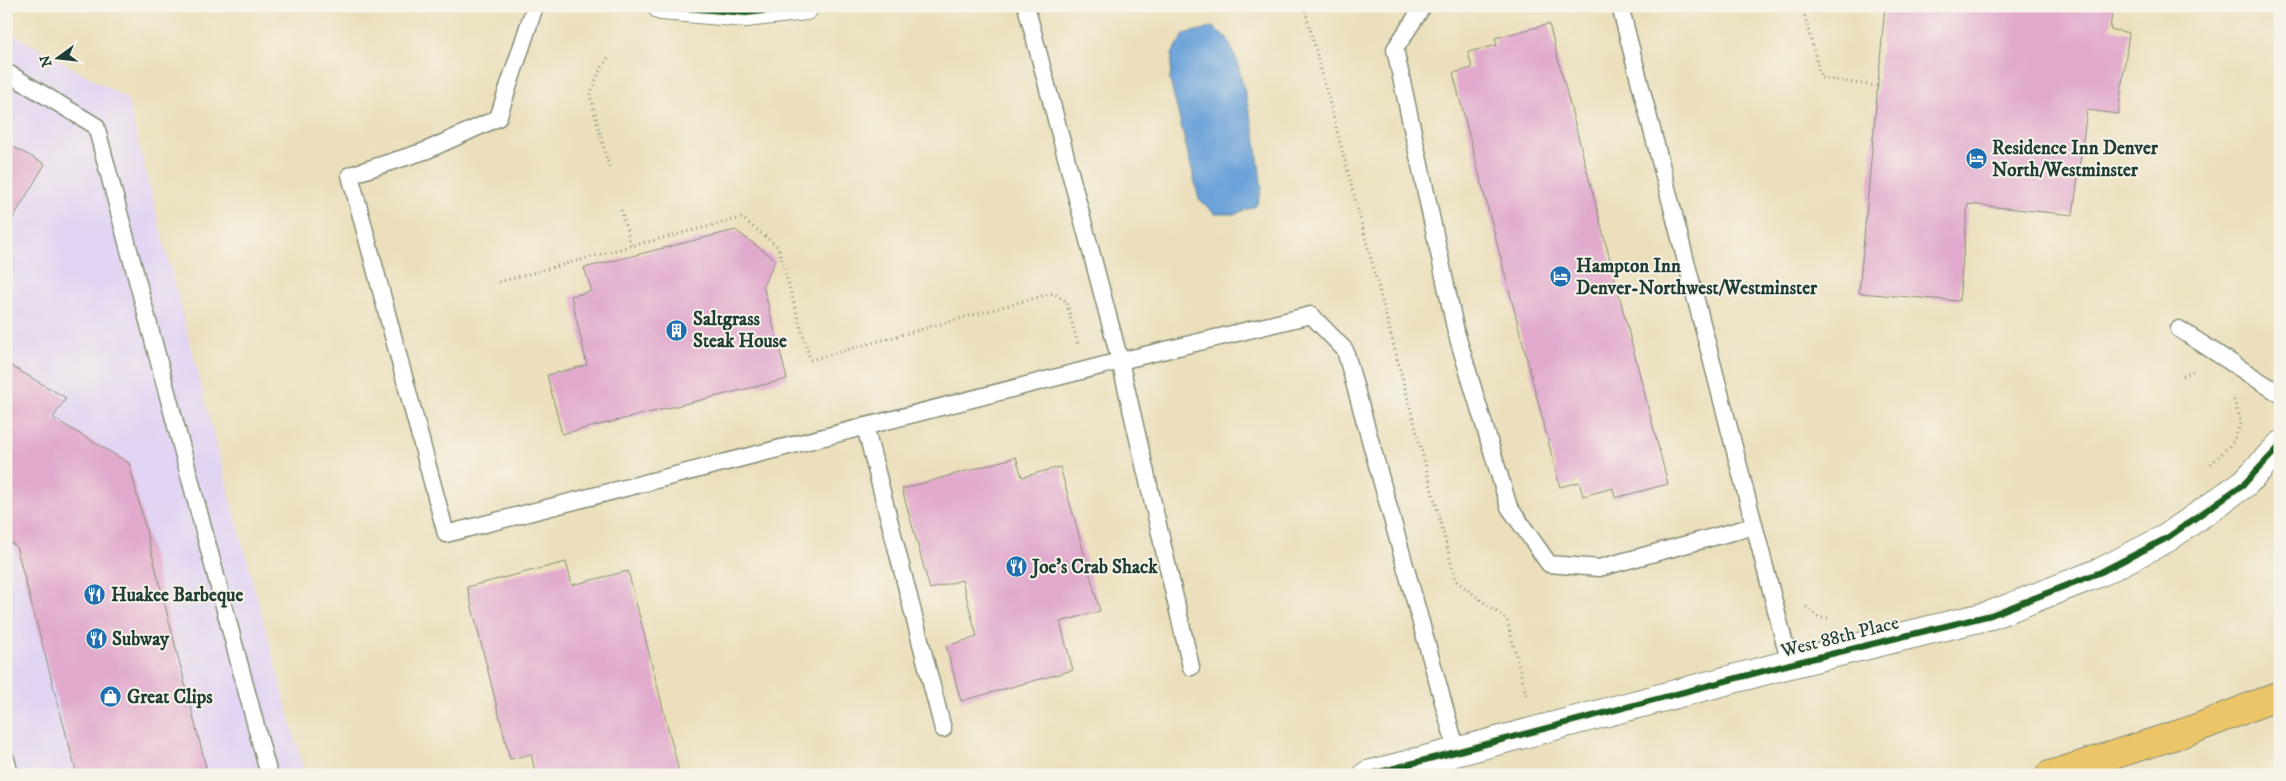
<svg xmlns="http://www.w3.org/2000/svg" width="2286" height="781" font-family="'IM FELL DW Pica',serif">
<rect width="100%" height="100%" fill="#f7f3e8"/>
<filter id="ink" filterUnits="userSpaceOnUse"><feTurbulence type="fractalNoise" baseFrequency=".02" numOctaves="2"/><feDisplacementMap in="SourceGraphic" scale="10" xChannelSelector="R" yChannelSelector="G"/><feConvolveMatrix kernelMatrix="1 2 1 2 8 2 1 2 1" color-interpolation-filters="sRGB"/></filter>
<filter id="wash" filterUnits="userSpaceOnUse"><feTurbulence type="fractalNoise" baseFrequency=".0096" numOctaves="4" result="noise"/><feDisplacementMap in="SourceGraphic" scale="20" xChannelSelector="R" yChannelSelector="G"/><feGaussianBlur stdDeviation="1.12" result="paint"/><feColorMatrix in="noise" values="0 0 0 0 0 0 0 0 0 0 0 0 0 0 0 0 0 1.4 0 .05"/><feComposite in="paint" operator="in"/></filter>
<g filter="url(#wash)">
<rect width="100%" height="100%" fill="#ebdfbc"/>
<path fill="#e2d4f3" d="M 6,30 L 127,99 L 217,448 L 305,775 L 6,775 Z"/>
<path fill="#6aa2d9" stroke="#447086" d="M 1213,27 L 1227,38 L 1237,61 L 1255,135 L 1262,189 L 1256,206 L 1235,214 L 1215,214 L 1199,199 L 1170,80 L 1172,54 L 1184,34 Z"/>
<g id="blocks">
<g fill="#e1aacd">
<path d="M 1885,6 L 2113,6 L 2110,29 L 2129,33 L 2118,114 L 2087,110 L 2073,215 L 1968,204 L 1959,301 L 1859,293 Z"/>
<path d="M 1549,24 L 1668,484 L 1615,498 L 1613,488 L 1583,496 L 1579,482 L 1560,487 L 1453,73 L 1472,68 L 1468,52 L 1497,45 L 1495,38 Z"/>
<path d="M 6,143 L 45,164 L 6,230 Z"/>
<path d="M 735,230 L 776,260 L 763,285 L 787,379 L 562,434 L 547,375 L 587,365 L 571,296 L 592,291 L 584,268 Z"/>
<path d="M 6,363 L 66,398 L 53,418 L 129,463 L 208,775 L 77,775 L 16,546 L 6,540 Z"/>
<path d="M 1016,457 L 1022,477 L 1060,467 L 1100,611 L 1060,622 L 1073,670 L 961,701 L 946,646 L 977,637 L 962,580 L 930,589 L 902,489 Z"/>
<path d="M 566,562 L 572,585 L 628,571 L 680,775 L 536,775 L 531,754 L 510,759 L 467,587 Z"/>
</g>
</g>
</g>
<g filter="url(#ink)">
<use href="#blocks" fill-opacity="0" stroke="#858e78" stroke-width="1"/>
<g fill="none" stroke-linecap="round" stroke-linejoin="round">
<defs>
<g id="service">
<path d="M 535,6 L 498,118 L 425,151 L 350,175 L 446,534 L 1120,361 L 1311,315 L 1345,350 L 1457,752"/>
<path d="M 1026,6 L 1120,361 L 1191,667"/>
<path d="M 1423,6 L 1395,49 L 1456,332 L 1509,507 L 1549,564 L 1599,568 L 1754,526"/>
<path d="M 1620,6 L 1790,664"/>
<path d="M 6,72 L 96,126 L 269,775"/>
<path d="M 2179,329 L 2280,394"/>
<path d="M 865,426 L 943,729"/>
<path d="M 6,759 L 10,775"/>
</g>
<g id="tertiary">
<path d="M 662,6 L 746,13 L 805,6"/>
<path d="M 1368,775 L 1790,664 L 1991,615 L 2101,572 L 2167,538 L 2245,483 L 2280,446"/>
</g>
<path id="motorway" d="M 2050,775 L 2192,730 L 2280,695"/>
</defs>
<use href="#service" stroke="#858e78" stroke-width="19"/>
<use href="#tertiary" stroke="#858e78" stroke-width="30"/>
<use href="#motorway" stroke="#858e78" stroke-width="30"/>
<g stroke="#858e78" stroke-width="3" stroke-dasharray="1 4" stroke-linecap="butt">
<path d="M 1304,6 L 1456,581 L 1507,620 L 1527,698"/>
<path d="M 1802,6 L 1821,78 L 1877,86"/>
<path d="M 608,58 L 599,72 L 590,95 L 609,167"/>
<path d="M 621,210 L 631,246"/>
<path d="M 499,282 L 631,246 L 742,218 L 778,247 L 810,360 L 1053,293 L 1066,301 L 1078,344"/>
<path d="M 2183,376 L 2193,371"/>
<path d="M 2211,464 L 2233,442 L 2241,423 L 2234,400"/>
<path d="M 1806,607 L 1819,618 L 1828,618"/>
</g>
<use href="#service" stroke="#fff" stroke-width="16"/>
<use href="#tertiary" stroke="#fff" stroke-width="28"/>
<use href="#motorway" stroke="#edc569" stroke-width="28"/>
<defs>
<g id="cycleway">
<path d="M 662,6 L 746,13 L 805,6"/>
<path d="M 1368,775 L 1790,664 L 1991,615 L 2101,572 L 2167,538 L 2245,483 L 2280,446"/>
</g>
</defs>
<use href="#cycleway" stroke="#f7f3e8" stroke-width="9"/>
<use href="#cycleway" stroke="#1b5e20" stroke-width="6"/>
</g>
</g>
<defs>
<symbol id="hotel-disc" viewBox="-11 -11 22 22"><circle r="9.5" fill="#1f6fb2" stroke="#f7f3e8"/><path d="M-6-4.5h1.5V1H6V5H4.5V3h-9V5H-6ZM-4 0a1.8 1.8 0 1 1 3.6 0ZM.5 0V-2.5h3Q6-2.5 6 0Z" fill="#fff"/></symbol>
<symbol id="building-disc" viewBox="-11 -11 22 22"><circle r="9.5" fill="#1f6fb2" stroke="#f7f3e8"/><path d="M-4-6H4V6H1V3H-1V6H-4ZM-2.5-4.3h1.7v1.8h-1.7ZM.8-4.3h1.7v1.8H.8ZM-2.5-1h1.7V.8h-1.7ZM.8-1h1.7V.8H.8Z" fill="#fff"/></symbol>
<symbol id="restaurant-disc" viewBox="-11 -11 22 22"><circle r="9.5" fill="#1f6fb2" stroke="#f7f3e8"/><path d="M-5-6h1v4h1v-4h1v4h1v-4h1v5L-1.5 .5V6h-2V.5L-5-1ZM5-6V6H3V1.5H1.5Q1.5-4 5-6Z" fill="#fff"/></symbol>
<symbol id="shop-disc" viewBox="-11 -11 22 22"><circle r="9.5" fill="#1f6fb2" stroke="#f7f3e8"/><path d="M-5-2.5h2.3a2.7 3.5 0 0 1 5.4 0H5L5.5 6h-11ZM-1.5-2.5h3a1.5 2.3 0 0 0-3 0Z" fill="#fff"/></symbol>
</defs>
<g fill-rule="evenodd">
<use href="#hotel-disc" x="1964" y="146" width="25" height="25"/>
<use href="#hotel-disc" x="1548" y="264" width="25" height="25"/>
<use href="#building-disc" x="664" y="318" width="25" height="25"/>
<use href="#restaurant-disc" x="1004" y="554" width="25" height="25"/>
<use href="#restaurant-disc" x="82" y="582" width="25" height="25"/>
<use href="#restaurant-disc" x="84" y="626" width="25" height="25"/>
<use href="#shop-disc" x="98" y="684" width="25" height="25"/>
</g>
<g text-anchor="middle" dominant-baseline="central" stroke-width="4" stroke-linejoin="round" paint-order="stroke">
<g font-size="19" font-weight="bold" fill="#1f3d34" stroke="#f7f3e8" text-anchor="start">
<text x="1992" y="148">Residence Inn Denver<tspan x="1992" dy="22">North/Westminster</tspan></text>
<text x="1576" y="266">Hampton Inn<tspan x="1576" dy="22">Denver-Northwest/Westminster</tspan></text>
<text x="693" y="319">Saltgrass<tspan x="693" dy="22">Steak House</tspan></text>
<text x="1032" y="567">Joe's Crab Shack</text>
<text x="111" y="595">Huakee Barbeque</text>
<text x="112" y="639">Subway</text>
<text x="127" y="697">Great Clips</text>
</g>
<g font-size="19" fill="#1f3d34" stroke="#f7f3e8">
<text transform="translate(1840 637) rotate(-14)">West 88th Place</text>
</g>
</g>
<rect width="2286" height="781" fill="none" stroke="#f7f3e8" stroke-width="25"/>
<g transform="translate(58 58) rotate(255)" stroke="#f7f3e8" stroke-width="4" paint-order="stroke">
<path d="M0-4L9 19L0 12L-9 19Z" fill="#1f3d34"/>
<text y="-8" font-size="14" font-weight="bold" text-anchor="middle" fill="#1f3d34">N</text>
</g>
</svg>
